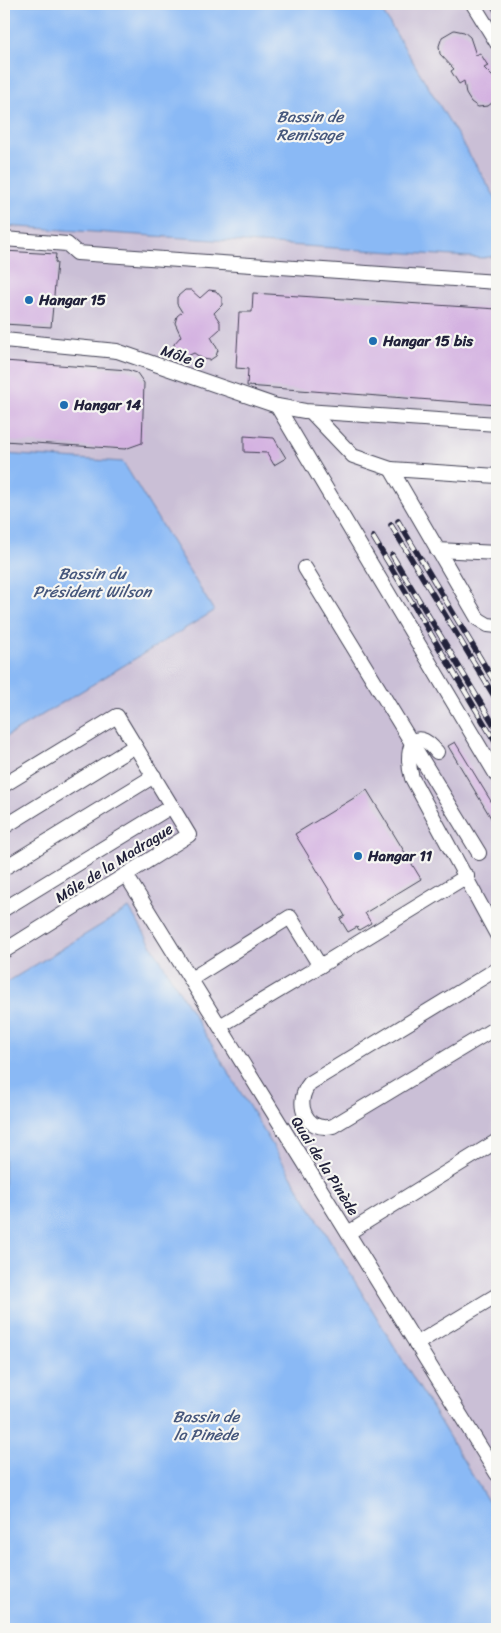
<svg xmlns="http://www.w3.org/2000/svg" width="501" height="1633" font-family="Sriracha,sans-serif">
<rect width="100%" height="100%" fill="#f6f6f2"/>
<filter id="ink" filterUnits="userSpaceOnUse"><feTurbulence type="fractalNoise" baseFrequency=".02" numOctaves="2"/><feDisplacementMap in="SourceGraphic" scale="10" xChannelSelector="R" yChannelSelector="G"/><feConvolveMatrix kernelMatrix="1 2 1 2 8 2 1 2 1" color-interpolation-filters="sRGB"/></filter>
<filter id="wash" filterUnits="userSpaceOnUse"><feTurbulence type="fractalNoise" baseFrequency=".0096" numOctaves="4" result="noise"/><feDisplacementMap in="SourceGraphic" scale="20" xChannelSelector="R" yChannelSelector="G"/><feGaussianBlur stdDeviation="1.12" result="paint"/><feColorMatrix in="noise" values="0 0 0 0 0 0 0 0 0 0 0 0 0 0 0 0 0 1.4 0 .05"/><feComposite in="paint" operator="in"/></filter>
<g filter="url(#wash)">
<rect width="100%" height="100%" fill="#f2ebda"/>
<g fill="#cabfd6">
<path d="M 378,4 L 497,4 L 497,200 Z"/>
<path d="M 4,226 L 483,258 L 497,252 L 497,1516 L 129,908 L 4,984 L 4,738 L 214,611 L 123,462 L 4,454 Z"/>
</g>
<g fill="#8ab9f5" stroke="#566e98">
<path d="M 4,4 L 378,4 L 497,200 L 497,252 L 495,256 L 483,258 L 4,226 Z"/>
<path d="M 4,454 L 123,462 L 214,611 L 4,738 Z"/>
<path d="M 129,908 L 497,1516 L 497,1629 L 4,1629 L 4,984 Z"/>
</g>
<g id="blocks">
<g fill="#d4b2e1">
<path d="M 454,30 L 464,32 L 470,37 L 476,55 L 480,53 L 488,66 L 484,68 L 497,81 L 497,99 L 488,106 L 478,107 L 471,102 L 466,94 L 464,81 L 459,84 L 451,71 L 454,69 L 440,54 L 439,46 L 442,37 Z"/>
<path d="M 4,251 L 56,254 L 55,262 L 57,263 L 51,327 L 4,324 Z"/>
<path d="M 185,290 L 191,290 L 200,298 L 209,290 L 216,291 L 222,298 L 222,305 L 214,313 L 220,322 L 220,329 L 211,337 L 218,350 L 216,356 L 210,360 L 203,359 L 194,353 L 183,358 L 174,351 L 174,344 L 181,336 L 175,323 L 177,316 L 182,312 L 177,304 L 177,297 Z"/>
<path d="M 253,293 L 497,309 L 497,405 L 247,386 L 248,369 L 236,368 L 239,312 L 252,312 Z"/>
<path d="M 4,361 L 128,370 L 137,373 L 144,383 L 142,443 L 125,449 L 4,441 Z"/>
<path d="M 244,436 L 274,438 L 286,458 L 274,465 L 267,453 L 244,452 Z"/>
<path d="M 455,742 L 497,811 L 497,828 L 448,746 Z"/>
<path d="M 367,790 L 421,879 L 365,913 L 371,923 L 359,930 L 357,927 L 348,932 L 340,919 L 345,916 L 295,834 Z"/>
</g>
</g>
</g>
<g filter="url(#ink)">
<use href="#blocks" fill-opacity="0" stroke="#414053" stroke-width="1"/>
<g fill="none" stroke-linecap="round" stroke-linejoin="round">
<defs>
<g id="minor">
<path d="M 473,4 L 497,43"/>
<path d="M 4,239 L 67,244 L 77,253 L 497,282"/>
<path d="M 4,340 L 117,351 L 277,406 L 305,411 L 497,424"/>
<path d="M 277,406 L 497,776"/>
<path d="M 311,412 L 353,456 L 391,469"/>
<path d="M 497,476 L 391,469 L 478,619 L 488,625 L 497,626"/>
<path d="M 437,550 L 497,553"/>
<path d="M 305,568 L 479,853"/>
<path d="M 437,752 C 412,721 404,753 412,778 L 497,935"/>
<path d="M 4,785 L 117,716 L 189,835 L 4,951"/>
<path d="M 4,827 L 135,746"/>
<path d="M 4,868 L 154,776"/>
<path d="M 126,875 L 497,1474"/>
<path d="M 4,909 L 172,806"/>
<path d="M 497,969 L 310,1083 C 293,1103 306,1133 333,1126 L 497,1027"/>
<path d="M 191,979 L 290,917 L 320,966 L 467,876"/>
<path d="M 220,1026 L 320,966"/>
<path d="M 348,1233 L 497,1141"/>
<path d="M 416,1344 L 497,1295"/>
</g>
</defs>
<use href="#minor" stroke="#414053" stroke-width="16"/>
<use href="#minor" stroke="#fff" stroke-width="14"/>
<defs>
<g id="rail">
<path d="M 492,4 L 497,12"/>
<path d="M 398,521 L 497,686"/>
<path d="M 391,525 L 497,701"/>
<path d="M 373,537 L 497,745"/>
<path d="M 392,555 L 497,730"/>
</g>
</defs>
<use href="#rail" stroke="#22223b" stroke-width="5.5"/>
<use href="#rail" stroke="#f6f6f2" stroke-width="4" stroke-dasharray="11" stroke-linecap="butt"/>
</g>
</g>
<g fill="#1f6fb2" stroke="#f6f6f2" stroke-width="2">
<circle cx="29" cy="300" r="5"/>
<circle cx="373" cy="341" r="5"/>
<circle cx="64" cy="405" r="5"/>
<circle cx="358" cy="856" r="5"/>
</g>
<g text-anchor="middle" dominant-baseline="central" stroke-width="4.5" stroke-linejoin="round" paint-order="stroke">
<g font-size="15" font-weight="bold" fill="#22223b" stroke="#f6f6f2" text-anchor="start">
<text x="39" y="300">Hangar 15</text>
<text x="383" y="341">Hangar 15 bis</text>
<text x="74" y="405">Hangar 14</text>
<text x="368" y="856">Hangar 11</text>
</g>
<g font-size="15" fill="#22223b" stroke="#f6f6f2">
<text transform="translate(183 357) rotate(19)">Môle G</text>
<text transform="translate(114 863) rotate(-32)">Môle de la Madrague</text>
<text transform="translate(325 1166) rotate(58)">Quai de la Pinède</text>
</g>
<g font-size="16" font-style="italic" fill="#46577c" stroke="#f6f6f2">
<text x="310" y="116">Bassin de<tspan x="310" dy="18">Remisage</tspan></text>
<text x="92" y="573">Bassin du<tspan x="92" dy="18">Président Wilson</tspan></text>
<text x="206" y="1416">Bassin de<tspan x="206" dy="18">la Pinède</tspan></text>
</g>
</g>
<rect width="501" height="1633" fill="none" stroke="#f6f6f2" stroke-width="20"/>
</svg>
